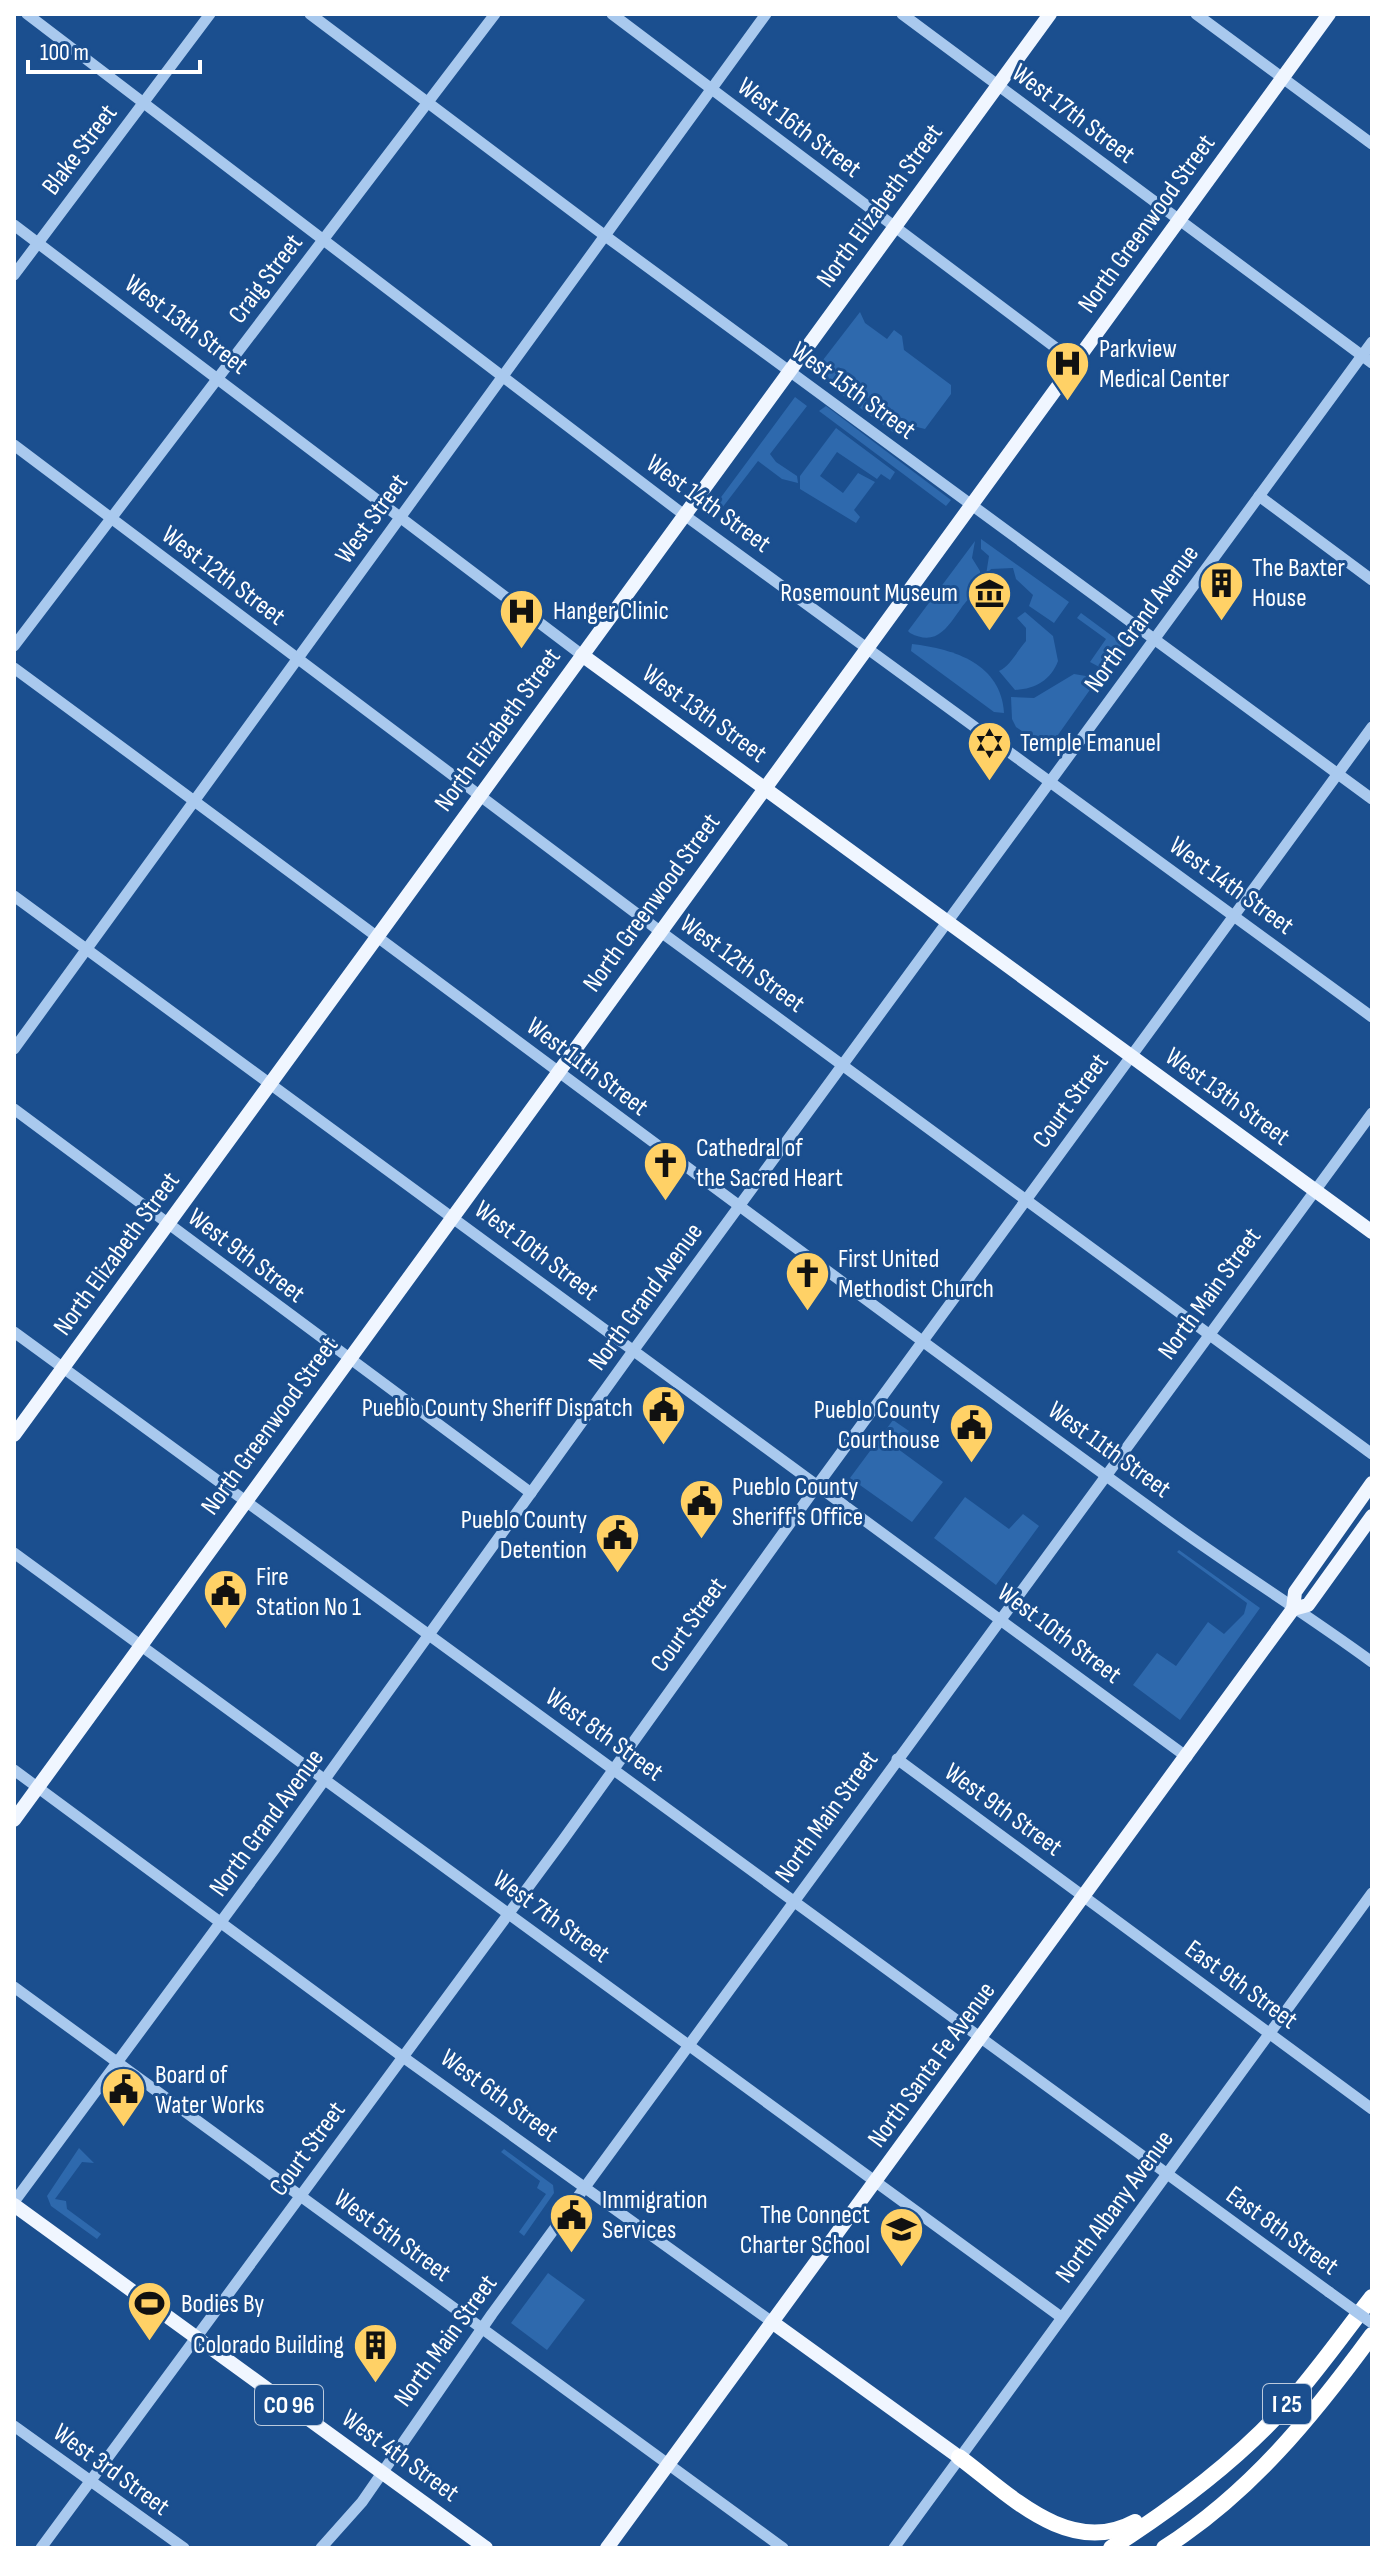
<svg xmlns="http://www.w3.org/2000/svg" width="1386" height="2562" font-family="'Sofia Sans Condensed',sans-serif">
<rect width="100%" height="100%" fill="#1b4f8f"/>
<g fill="#2e69ad">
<path d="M 860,312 L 865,323 L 887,339 L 894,330 L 902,336 L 904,350 L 951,385 L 951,394 L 925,429 L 901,423 L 836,374 L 851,395 C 872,400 882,416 896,430 L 894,433 L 813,373 Z"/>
<path d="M 795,397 L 807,406 L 770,454 L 776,462 L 797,476 L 798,483 L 782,479 L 758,461 L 719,512 L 713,508 Z"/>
<path d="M 826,406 L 951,500 L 946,506 L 819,411 Z"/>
<path d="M 836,428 L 895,472 L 890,480 L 881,474 L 877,479 L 837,452 L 820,476 L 843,493 L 858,473 L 875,482 L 854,510 L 860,517 L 856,523 L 800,489 L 800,476 Z"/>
<path d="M 981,539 L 1069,602 L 1054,623 L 1029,606 L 1033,595 L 1016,579 L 1013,568 L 991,569 L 986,575 L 989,556 L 981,549 Z"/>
<path d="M 975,541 L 972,558 L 980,571 L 980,589 C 954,604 948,653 910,633 L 908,631 Z"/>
<path d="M 1025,612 L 1053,636 L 1058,661 C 1051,680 1035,689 1015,690 L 999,671 C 1011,665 1017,651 1026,641 L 1026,628 L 1017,618 Z"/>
<path d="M 1081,613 L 1123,644 L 1105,670 L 1090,662 L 1106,639 L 1077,618 Z"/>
<path d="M 912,644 C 955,649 1001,664 1004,713 L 994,712 L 911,651 Z"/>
<path d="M 1074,674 L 1092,677 L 1094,684 L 1048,749 L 1016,727 L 1012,719 L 1011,697 L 1034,698 Z"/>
<path d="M 893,1420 L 909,1431 L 898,1449 L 943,1482 L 912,1522 L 850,1478 Z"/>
<path d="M 965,1497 L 1009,1529 L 1023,1514 L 1039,1526 L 996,1585 L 934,1538 Z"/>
<path d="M 1179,1550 L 1260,1608 L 1180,1720 L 1133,1685 L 1157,1653 L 1176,1666 L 1208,1622 L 1224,1634 L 1244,1614 L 1247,1603 L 1177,1552 Z"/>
<path d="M 79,2148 L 94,2163 L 82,2162 L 55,2199 L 66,2201 L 67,2209 L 101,2234 L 97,2239 L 51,2206 L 47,2196 Z"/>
<path d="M 504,2149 L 553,2185 L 554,2193 L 524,2236 L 519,2232 L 546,2194 L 537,2188 L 540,2181 L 501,2152 Z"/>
<path d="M 548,2273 L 585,2300 L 547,2350 L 511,2323 Z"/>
</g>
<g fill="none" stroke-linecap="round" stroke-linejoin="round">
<g stroke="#a9c9ee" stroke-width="11">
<path d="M 27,14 L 683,514 L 1372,1017"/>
<path d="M 310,14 L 604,235 L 1372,799"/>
<path d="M 612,14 L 1076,363"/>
<path d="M 902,14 L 1372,363"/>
<path d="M 1196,14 L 1372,144"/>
<path d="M 14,225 L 582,655"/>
<path d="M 14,275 L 210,14"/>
<path d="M 14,445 L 661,932 L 1372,1454"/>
<path d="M 1259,496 L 1372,580"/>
<path d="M 14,646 L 495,14"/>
<path d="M 14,668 C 398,950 778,1238 1164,1518 C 1232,1568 1304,1612 1372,1662"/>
<path d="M 14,896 L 1187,1757"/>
<path d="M 14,1049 L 766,14"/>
<path d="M 14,1109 L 531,1493"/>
<path d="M 14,1332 L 1329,2292"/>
<path d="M 14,1553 L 1061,2317"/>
<path d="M 897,1759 L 1372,2109"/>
<path d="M 14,1770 L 403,2057 L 772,2322"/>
<path d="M 14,1987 L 783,2548"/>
<path d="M 14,2202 L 274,1850 L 633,1351 L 1372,342"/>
<path d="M 14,2426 L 184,2548"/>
<path d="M 41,2548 L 563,1840 L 819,1483 L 1372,727"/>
<path d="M 321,2548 L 362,2502 L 492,2314 L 1372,1113"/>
<path d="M 894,2548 L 1372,1893"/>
</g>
<g stroke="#f0f6ff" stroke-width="14">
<path d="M 582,655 L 1372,1232"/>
<path d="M 14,1435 L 1050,14"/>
<path d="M 1293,1609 L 1308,1605 L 1372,1516"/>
<path d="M 14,1820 L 1329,14"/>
<path d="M 14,2205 L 486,2548"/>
<path d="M 772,2322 L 959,2457"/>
<path d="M 607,2548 L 1293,1609 L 1295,1592 L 1372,1483"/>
</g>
<g stroke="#fff" stroke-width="16">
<path d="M 959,2457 C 1009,2494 1069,2558 1135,2522"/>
<path d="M 1111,2548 C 1175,2507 1237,2461 1288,2404 C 1318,2370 1344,2333 1372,2297"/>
<path d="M 1164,2548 C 1250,2493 1312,2417 1372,2335"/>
</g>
<path stroke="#a9c9ee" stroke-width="11" d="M 1329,2292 L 1372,2323"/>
</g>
<defs>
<symbol id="hospital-pin" viewBox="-11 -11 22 30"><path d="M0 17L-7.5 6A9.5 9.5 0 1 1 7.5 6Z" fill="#ffd166" stroke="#1b4f8f"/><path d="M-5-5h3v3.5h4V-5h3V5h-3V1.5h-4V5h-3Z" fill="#111"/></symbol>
<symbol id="building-pin" viewBox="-11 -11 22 30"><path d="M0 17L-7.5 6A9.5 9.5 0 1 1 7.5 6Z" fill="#ffd166" stroke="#1b4f8f"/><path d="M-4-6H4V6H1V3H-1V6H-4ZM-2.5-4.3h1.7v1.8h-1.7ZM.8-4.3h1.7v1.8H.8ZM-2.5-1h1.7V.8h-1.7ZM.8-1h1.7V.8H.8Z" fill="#111"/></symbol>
<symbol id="museum-pin" viewBox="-11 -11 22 30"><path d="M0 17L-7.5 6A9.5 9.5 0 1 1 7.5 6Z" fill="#ffd166" stroke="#1b4f8f"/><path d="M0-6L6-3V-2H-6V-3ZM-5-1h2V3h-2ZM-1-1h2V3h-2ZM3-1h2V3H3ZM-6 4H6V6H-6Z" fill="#111"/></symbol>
<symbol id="synagogue-pin" viewBox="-11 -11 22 30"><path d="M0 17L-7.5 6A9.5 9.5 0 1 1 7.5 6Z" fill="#ffd166" stroke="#1b4f8f"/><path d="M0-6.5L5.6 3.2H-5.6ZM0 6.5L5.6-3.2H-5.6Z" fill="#111"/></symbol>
<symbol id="church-pin" viewBox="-11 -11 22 30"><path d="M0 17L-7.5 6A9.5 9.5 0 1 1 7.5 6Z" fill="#ffd166" stroke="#1b4f8f"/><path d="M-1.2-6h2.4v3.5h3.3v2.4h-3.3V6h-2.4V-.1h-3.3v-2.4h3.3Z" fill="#111"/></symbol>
<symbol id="civic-pin" viewBox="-11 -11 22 30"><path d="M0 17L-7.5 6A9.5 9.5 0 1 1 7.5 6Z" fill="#ffd166" stroke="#1b4f8f"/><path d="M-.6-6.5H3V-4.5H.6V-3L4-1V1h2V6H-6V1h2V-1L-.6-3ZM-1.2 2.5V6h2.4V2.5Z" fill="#111"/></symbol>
<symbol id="school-pin" viewBox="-11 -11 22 30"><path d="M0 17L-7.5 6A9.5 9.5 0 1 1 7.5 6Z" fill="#ffd166" stroke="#1b4f8f"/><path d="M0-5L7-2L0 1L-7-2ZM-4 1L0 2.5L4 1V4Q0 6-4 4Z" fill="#111"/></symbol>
<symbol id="stadium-pin" viewBox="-11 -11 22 30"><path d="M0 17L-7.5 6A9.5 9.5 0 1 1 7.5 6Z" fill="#ffd166" stroke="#1b4f8f"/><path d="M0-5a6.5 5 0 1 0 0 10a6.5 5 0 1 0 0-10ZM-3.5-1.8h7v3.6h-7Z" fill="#111"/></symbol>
</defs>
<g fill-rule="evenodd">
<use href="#hospital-pin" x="1042" y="338" width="51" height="69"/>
<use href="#building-pin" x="1196" y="558" width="51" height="69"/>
<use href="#museum-pin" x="964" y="568" width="51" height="69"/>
<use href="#hospital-pin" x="496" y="586" width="51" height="69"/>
<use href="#synagogue-pin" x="964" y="718" width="51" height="69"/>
<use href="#church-pin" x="640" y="1138" width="51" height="69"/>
<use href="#church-pin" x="782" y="1248" width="51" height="69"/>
<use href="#civic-pin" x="638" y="1382" width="51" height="69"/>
<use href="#civic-pin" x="946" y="1400" width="51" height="69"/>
<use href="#civic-pin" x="676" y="1476" width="51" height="69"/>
<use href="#civic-pin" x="592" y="1510" width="51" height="69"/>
<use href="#civic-pin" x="200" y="1566" width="51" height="69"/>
<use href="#civic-pin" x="98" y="2064" width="51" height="69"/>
<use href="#civic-pin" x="546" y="2190" width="51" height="69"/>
<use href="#school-pin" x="876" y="2204" width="51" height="69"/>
<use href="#stadium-pin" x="124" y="2278" width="51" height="69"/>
<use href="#building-pin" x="350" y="2320" width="51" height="69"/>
</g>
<g text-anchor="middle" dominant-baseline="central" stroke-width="6" stroke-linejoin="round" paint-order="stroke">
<g fill="#1b4f8f" stroke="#bbcadd" stroke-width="2">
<rect x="1263" y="2384" width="48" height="40" rx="6"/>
<rect x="255" y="2385" width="68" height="40" rx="6"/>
</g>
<g font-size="24" font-weight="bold" fill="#fff">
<text x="1287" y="2404">I 25</text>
<text x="289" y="2405">CO 96</text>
</g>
<g font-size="26" fill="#fff" stroke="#1b4f8f">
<text transform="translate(1073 114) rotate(37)">West 17th Street</text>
<text transform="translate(799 128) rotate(37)">West 16th Street</text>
<text transform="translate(80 150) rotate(-53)">Blake Street</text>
<text transform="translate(880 206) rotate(-54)">North Elizabeth Street</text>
<text transform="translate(1147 224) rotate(-54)">North Greenwood Street</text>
<text transform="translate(266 279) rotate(-53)">Craig Street</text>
<text transform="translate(186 325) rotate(37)">West 13th Street</text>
<text transform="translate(853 391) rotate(36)">West 15th Street</text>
<text transform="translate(708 504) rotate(36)">West 14th Street</text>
<text transform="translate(372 519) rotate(-54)">West Street</text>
<text transform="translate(223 576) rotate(37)">West 12th Street</text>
<text transform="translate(1142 619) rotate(-54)">North Grand Avenue</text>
<text transform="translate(704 714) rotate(36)">West 13th Street</text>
<text transform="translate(498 730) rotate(-54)">North Elizabeth Street</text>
<text transform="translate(1231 886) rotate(36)">West 14th Street</text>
<text transform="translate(652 903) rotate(-54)">North Greenwood Street</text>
<text transform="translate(742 964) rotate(36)">West 12th Street</text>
<text transform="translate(587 1067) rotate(37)">West 11th Street</text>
<text transform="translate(1227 1097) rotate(36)">West 13th Street</text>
<text transform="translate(1071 1101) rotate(-54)">Court Street</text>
<text transform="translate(536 1251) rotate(37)">West 10th Street</text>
<text transform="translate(117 1254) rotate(-54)">North Elizabeth Street</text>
<text transform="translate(246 1256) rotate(37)">West 9th Street</text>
<text transform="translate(1210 1294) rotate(-54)">North Main Street</text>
<text transform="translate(646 1297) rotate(-54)">North Grand Avenue</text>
<text transform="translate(270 1426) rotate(-54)">North Greenwood Street</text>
<text transform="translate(1109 1450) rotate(36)">West 11th Street</text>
<text transform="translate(689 1625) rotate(-54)">Court Street</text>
<text transform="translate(1059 1634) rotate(37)">West 10th Street</text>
<text transform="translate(604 1735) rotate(36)">West 8th Street</text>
<text transform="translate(1003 1810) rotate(36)">West 9th Street</text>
<text transform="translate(827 1817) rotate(-54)">North Main Street</text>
<text transform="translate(267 1823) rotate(-54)">North Grand Avenue</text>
<text transform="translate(551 1917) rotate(36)">West 7th Street</text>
<text transform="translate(1241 1985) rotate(36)">East 9th Street</text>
<text transform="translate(932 2065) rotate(-54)">North Santa Fe Avenue</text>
<text transform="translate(499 2096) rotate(36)">West 6th Street</text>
<text transform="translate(308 2149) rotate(-54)">Court Street</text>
<text transform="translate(1115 2207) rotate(-54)">North Albany Avenue</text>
<text transform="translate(1282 2231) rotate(36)">East 8th Street</text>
<text transform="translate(392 2236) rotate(36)">West 5th Street</text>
<text transform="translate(446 2341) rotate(-54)">North Main Street</text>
<text transform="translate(400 2456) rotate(36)">West 4th Street</text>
<text transform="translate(111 2470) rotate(36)">West 3rd Street</text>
</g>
<g font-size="26" fill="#fff" stroke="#1b4f8f" text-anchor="start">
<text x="1099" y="349">Parkview<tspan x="1099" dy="30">Medical Center</tspan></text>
<text x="1252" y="568">The Baxter<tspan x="1252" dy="30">House</tspan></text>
<text x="958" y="593" text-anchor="end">Rosemount Museum</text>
<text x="553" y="611">Hanger Clinic</text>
<text x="1020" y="743">Temple Emanuel</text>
<text x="696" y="1148">Cathedral of<tspan x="696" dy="30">the Sacred Heart</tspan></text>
<text x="838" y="1259">First United<tspan x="838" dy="30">Methodist Church</tspan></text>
<text x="633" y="1408" text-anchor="end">Pueblo County Sheriff Dispatch</text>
<text x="940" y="1410" text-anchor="end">Pueblo County<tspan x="940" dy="30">Courthouse</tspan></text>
<text x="732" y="1487">Pueblo County<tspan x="732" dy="30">Sheriff's Office</tspan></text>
<text x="587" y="1520" text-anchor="end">Pueblo County<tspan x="587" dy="30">Detention</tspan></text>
<text x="256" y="1577">Fire<tspan x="256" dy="30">Station No 1</tspan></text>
<text x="155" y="2075">Board of<tspan x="155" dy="30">Water Works</tspan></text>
<text x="602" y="2200">Immigration<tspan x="602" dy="30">Services</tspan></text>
<text x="870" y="2215" text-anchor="end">The Connect<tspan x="870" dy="30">Charter School</tspan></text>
<text x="181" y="2304">Bodies By</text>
<text x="344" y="2345" text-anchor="end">Colorado Building</text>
</g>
</g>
<rect width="1386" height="2562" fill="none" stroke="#ffffff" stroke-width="32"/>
<path d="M28 60v12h172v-12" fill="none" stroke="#ffffff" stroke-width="4"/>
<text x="40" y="60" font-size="24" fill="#ffffff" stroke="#1b4f8f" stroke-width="6" paint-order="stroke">100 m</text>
</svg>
